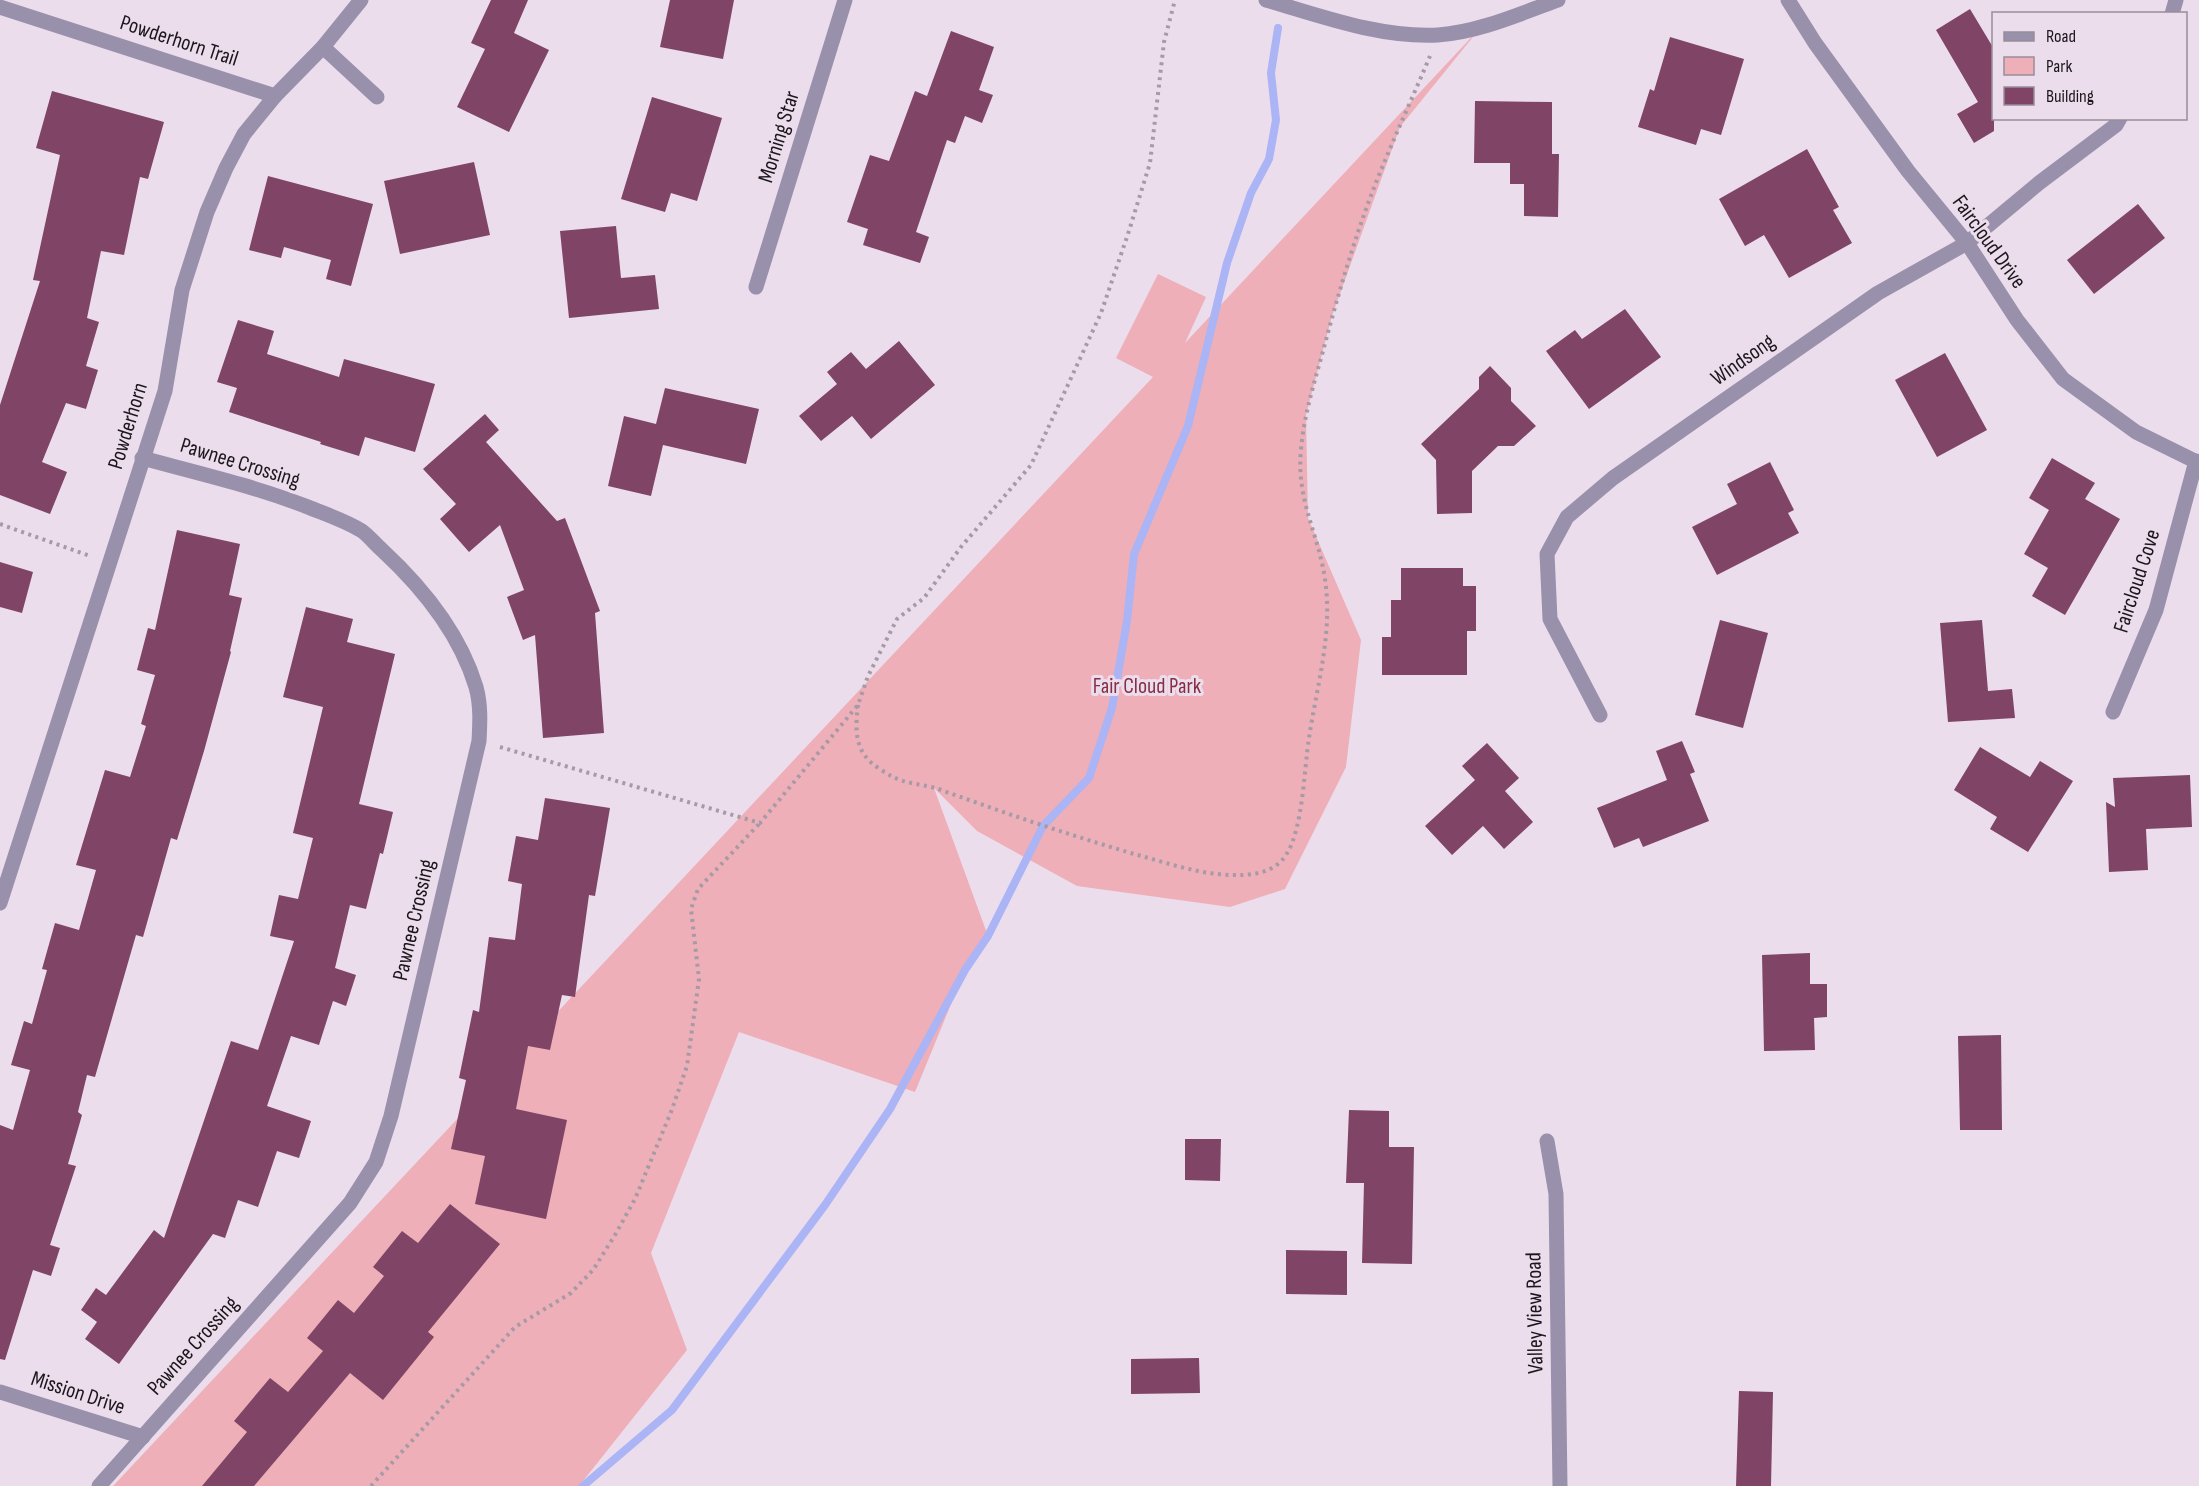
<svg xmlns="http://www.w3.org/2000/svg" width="2199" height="1486" font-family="'Sofia Sans Condensed',sans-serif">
<rect width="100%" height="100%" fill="#ecdded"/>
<path fill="#eeafb8" d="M 1481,27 L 1400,127 L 1332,316 L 1306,415 L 1308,518 L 1361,640 L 1346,767 L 1285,889 L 1230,907 L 1077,886 L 977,831 L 934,788 L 988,936 L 965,970 L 915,1092 L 739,1032 L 651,1253 L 687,1350 L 579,1486 L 113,1486 L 1153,377 L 1116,358 L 1158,274 L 1206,297 L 1185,343 Z"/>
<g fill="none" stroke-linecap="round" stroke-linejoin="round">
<path stroke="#abb4f5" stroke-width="8" d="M 583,1486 L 672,1410 L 825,1205 L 890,1109 L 965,970 L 988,936 L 1043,826 L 1089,778 L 1112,708 L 1127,621 L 1134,554 L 1188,426 L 1227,263 L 1251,193 L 1269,159 L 1276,120 L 1271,73 L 1278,28"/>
</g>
<g fill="#7f4466">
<path d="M 491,0 L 528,0 L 514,33 L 549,50 L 509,132 L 457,107 L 485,49 L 471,43 Z"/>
<path d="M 670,0 L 734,0 L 723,59 L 660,47 Z"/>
<path d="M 1970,9 L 1994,49 L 1994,131 L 1974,143 L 1957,114 L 1978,102 L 1936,30 Z"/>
<path d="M 951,31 L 994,47 L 979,90 L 993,95 L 982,123 L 965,116 L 955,143 L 947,140 L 916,232 L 929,237 L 920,263 L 863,245 L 868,229 L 847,222 L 870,155 L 889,161 L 915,91 L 927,96 Z"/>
<path d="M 1670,37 L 1744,59 L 1721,135 L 1701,129 L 1696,145 L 1638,127 L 1650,89 L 1654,91 Z"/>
<path d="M 52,91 L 164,122 L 148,179 L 140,177 L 124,255 L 101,251 L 87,318 L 99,322 L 86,366 L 98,370 L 86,409 L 66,403 L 42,462 L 67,472 L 50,514 L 0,495 L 0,405 L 40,281 L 33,280 L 60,155 L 36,148 Z"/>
<path d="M 652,97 L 722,118 L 697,201 L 671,193 L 665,212 L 621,199 Z"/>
<path d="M 1475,101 L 1552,102 L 1552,154 L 1559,154 L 1558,217 L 1524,216 L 1524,184 L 1510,184 L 1510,163 L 1474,163 Z"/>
<path d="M 1807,149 L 1839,207 L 1833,210 L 1852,243 L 1789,278 L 1764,235 L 1745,246 L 1719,199 Z"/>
<path d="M 474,162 L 490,235 L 400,254 L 384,181 Z"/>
<path d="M 268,176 L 373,204 L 351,286 L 326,279 L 331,260 L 284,247 L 281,258 L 249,250 Z"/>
<path d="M 2138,204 L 2165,238 L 2094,294 L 2067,260 Z"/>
<path d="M 616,226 L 621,278 L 655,275 L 659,309 L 569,318 L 560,231 Z"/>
<path d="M 1625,309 L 1661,357 L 1589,409 L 1546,351 L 1575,330 L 1582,339 Z"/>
<path d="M 238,320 L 274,331 L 267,354 L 339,377 L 344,359 L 435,384 L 415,452 L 365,437 L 359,456 L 320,444 L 321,442 L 229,412 L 237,388 L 217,382 Z"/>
<path d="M 899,341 L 935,385 L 871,439 L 852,416 L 821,441 L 799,416 L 837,384 L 827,372 L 851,352 L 866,369 Z"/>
<path d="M 1945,353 L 1987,430 L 1937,457 L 1895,380 Z"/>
<path d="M 1490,366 L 1511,388 L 1511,401 L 1536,426 L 1514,446 L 1498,446 L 1472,471 L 1472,513 L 1437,514 L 1436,460 L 1421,444 L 1479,389 L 1479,377 Z"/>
<path d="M 665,388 L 759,409 L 746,464 L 663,445 L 651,496 L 608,486 L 624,416 L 656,424 Z"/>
<path d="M 485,414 L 499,430 L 486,442 L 557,521 L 565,518 L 600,611 L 595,613 L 604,733 L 543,738 L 535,635 L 523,640 L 507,597 L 524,590 L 500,525 L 469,552 L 440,519 L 456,504 L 423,469 Z"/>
<path d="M 2052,458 L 2095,483 L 2085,499 L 2120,519 L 2065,615 L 2032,596 L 2048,568 L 2024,554 L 2049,510 L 2029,498 Z"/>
<path d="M 1770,462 L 1794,510 L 1788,513 L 1799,533 L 1717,575 L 1692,527 L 1737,504 L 1727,484 Z"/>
<path d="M 177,530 L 240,544 L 229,595 L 242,598 L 230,651 L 231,652 L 204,751 L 177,840 L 171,838 L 143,937 L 136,935 L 95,1077 L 87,1075 L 78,1112 L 82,1115 L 68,1164 L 76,1166 L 50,1245 L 60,1248 L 51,1276 L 33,1270 L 5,1360 L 0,1359 L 0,1125 L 13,1130 L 30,1070 L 11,1065 L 24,1021 L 32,1024 L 47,970 L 42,969 L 55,923 L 79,930 L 96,870 L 76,865 L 105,770 L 130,777 L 146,726 L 141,724 L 155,675 L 137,670 L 148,628 L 155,630 Z"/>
<path d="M 0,562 L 33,572 L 22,613 L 0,607 Z"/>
<path d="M 1401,568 L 1463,568 L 1463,586 L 1476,586 L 1476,631 L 1467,631 L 1467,675 L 1382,675 L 1382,637 L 1391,637 L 1391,600 L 1401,600 Z"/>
<path d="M 306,607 L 353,619 L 347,642 L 395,654 L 359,804 L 393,812 L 383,854 L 380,853 L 366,909 L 350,905 L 335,968 L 356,975 L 346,1006 L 333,1001 L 319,1045 L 291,1036 L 267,1106 L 311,1121 L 299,1158 L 277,1151 L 258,1207 L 238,1200 L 225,1238 L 213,1234 L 119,1364 L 85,1339 L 97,1322 L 81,1310 L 96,1288 L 106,1295 L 154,1230 L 164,1238 L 231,1041 L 258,1050 L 294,941 L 270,936 L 279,895 L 298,899 L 313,838 L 293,833 L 323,707 L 283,697 Z"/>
<path d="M 1720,620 L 1768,633 L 1743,728 L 1695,715 Z"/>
<path d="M 1982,620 L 1988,691 L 2012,689 L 2015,718 L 1948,722 L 1940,623 Z"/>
<path d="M 1682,741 L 1695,772 L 1690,774 L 1709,821 L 1643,847 L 1639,838 L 1614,848 L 1597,808 L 1667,780 L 1656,751 Z"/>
<path d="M 1487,743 L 1519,778 L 1505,791 L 1533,822 L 1504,849 L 1483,826 L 1452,855 L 1425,826 L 1475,780 L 1462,766 Z"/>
<path d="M 1980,747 L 2030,777 L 2040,761 L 2073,781 L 2028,852 L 1990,829 L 1997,817 L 1954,790 Z"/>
<path d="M 2190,775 L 2192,827 L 2146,829 L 2148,870 L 2109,872 L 2106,802 L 2115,807 L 2113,778 Z"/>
<path d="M 545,798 L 610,808 L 595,896 L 589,895 L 575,997 L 562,995 L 550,1050 L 528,1046 L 516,1109 L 567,1120 L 546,1219 L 475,1204 L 485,1156 L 451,1149 L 466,1080 L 459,1078 L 473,1010 L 479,1012 L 489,937 L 515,940 L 522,884 L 508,881 L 516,836 L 538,840 Z"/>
<path d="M 1810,953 L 1810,984 L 1827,984 L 1827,1017 L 1814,1018 L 1815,1050 L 1764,1051 L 1762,955 Z"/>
<path d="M 2001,1035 L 2002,1130 L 1960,1130 L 1958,1036 Z"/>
<path d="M 1349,1110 L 1389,1111 L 1389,1147 L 1414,1147 L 1412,1264 L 1362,1263 L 1364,1183 L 1346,1183 Z"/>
<path d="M 1185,1139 L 1221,1139 L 1220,1181 L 1185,1180 Z"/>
<path d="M 450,1204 L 500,1244 L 428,1332 L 434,1337 L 383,1400 L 350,1373 L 254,1486 L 202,1486 L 247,1432 L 234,1421 L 270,1378 L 288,1392 L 323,1351 L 307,1338 L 338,1300 L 354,1313 L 384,1276 L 373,1267 L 402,1231 L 418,1243 Z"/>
<path d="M 1286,1250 L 1347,1251 L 1347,1295 L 1286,1294 Z"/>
<path d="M 1199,1358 L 1200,1393 L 1131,1394 L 1131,1359 Z"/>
<path d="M 1739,1391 L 1773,1392 L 1771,1486 L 1736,1486 Z"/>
</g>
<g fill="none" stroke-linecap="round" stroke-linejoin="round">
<g stroke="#a59aa6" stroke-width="4" stroke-dasharray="3 4.5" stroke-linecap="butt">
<path d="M 0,524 L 90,556"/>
<path d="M 858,705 C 856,723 854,742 866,757 C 872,765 884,772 893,777 C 909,785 927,784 944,791 C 1007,814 1070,835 1134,854 C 1168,863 1203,876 1239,875 C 1256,875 1276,871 1286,855 C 1303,829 1304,770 1309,738 C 1317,685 1333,633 1325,579 C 1318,532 1296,500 1301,449 C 1304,415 1314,384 1323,351 C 1338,295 1354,239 1375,185 C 1392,142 1412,99 1430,56"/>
<path d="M 500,747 L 760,823 L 858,705 L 868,676 L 897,619 L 924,598 L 961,547 L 1031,465 L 1101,313 L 1128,234 L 1150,163 L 1164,42 L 1175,0"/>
<path d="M 371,1486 L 515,1327 L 571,1293 L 593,1270 L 615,1235 L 635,1199 L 671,1112 L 687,1066 L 699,979 L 691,909 L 698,889 L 760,823"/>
</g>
<g stroke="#9990ac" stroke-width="15">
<path d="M 1266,0 C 1321,16 1380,38 1438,35 C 1479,32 1519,14 1558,0"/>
<path d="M 1788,0 L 1815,43 L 1908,171 L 1967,243 L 2017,320 L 2063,379 L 2136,432 L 2199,463"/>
<path d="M 0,7 L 275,96"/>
<path d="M 2172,14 L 2176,0"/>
<path d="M 323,47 L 377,97"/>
<path d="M 756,287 L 845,0"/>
<path d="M 2113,712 L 2156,610 L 2196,461"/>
<path d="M 1600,715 L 1550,619 L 1547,554 L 1567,517 L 1613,478 L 1878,293 L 1967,243 L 2039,183 L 2116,125 L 2120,118"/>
<path d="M 0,903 L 165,391 L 182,290 L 207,212 L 226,168 L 244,134 L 275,96 L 323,47 L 361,0"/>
<path d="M 1547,1141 L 1556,1194 L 1560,1486"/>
<path d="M 0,1392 L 143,1437"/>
<path d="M 99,1486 L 350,1203 L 376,1162 L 391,1116 L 479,741 C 480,723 481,705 476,687 C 460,634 422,587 382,550 C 375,544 369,536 362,531 C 346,521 325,514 308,507 C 254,486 198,473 142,458"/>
</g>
</g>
<g text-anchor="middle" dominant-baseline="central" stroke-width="6" stroke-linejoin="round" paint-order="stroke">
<g font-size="22" fill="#1b161b" stroke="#ecdded">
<text transform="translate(179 41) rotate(18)">Powderhorn Trail</text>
<text transform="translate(779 137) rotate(-73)">Morning Star</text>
<text transform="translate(1989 242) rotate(54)">Faircloud Drive</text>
<text transform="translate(1743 360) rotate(-35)">Windsong</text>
<text transform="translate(128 426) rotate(-73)">Powderhorn</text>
<text transform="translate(240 463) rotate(17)">Pawnee Crossing</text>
<text transform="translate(2137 581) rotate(-72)">Faircloud Cove</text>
<text transform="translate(414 920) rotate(-77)">Pawnee Crossing</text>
<text transform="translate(1535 1313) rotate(-91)">Valley View Road</text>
<text transform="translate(193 1346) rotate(-48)">Pawnee Crossing</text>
<text transform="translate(78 1393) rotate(18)">Mission Drive</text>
</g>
<g font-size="22" fill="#862e44" stroke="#ecdded">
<text x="1147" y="686">Fair Cloud Park</text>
</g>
</g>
<rect x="1992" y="12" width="195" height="108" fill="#ecdded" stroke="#988d99" stroke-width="1.5"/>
<rect x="2004" y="32" width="30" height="9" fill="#9990ac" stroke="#988d99" stroke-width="1.5"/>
<text x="2046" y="42" font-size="18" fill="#1b161b">Road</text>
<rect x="2004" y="57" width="30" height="18" fill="#eeafb8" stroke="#988d99" stroke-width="1.5"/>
<text x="2046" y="72" font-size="18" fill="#1b161b">Park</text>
<rect x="2004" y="87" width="30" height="18" fill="#7f4466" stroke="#988d99" stroke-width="1.5"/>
<text x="2046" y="102" font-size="18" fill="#1b161b">Building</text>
</svg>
